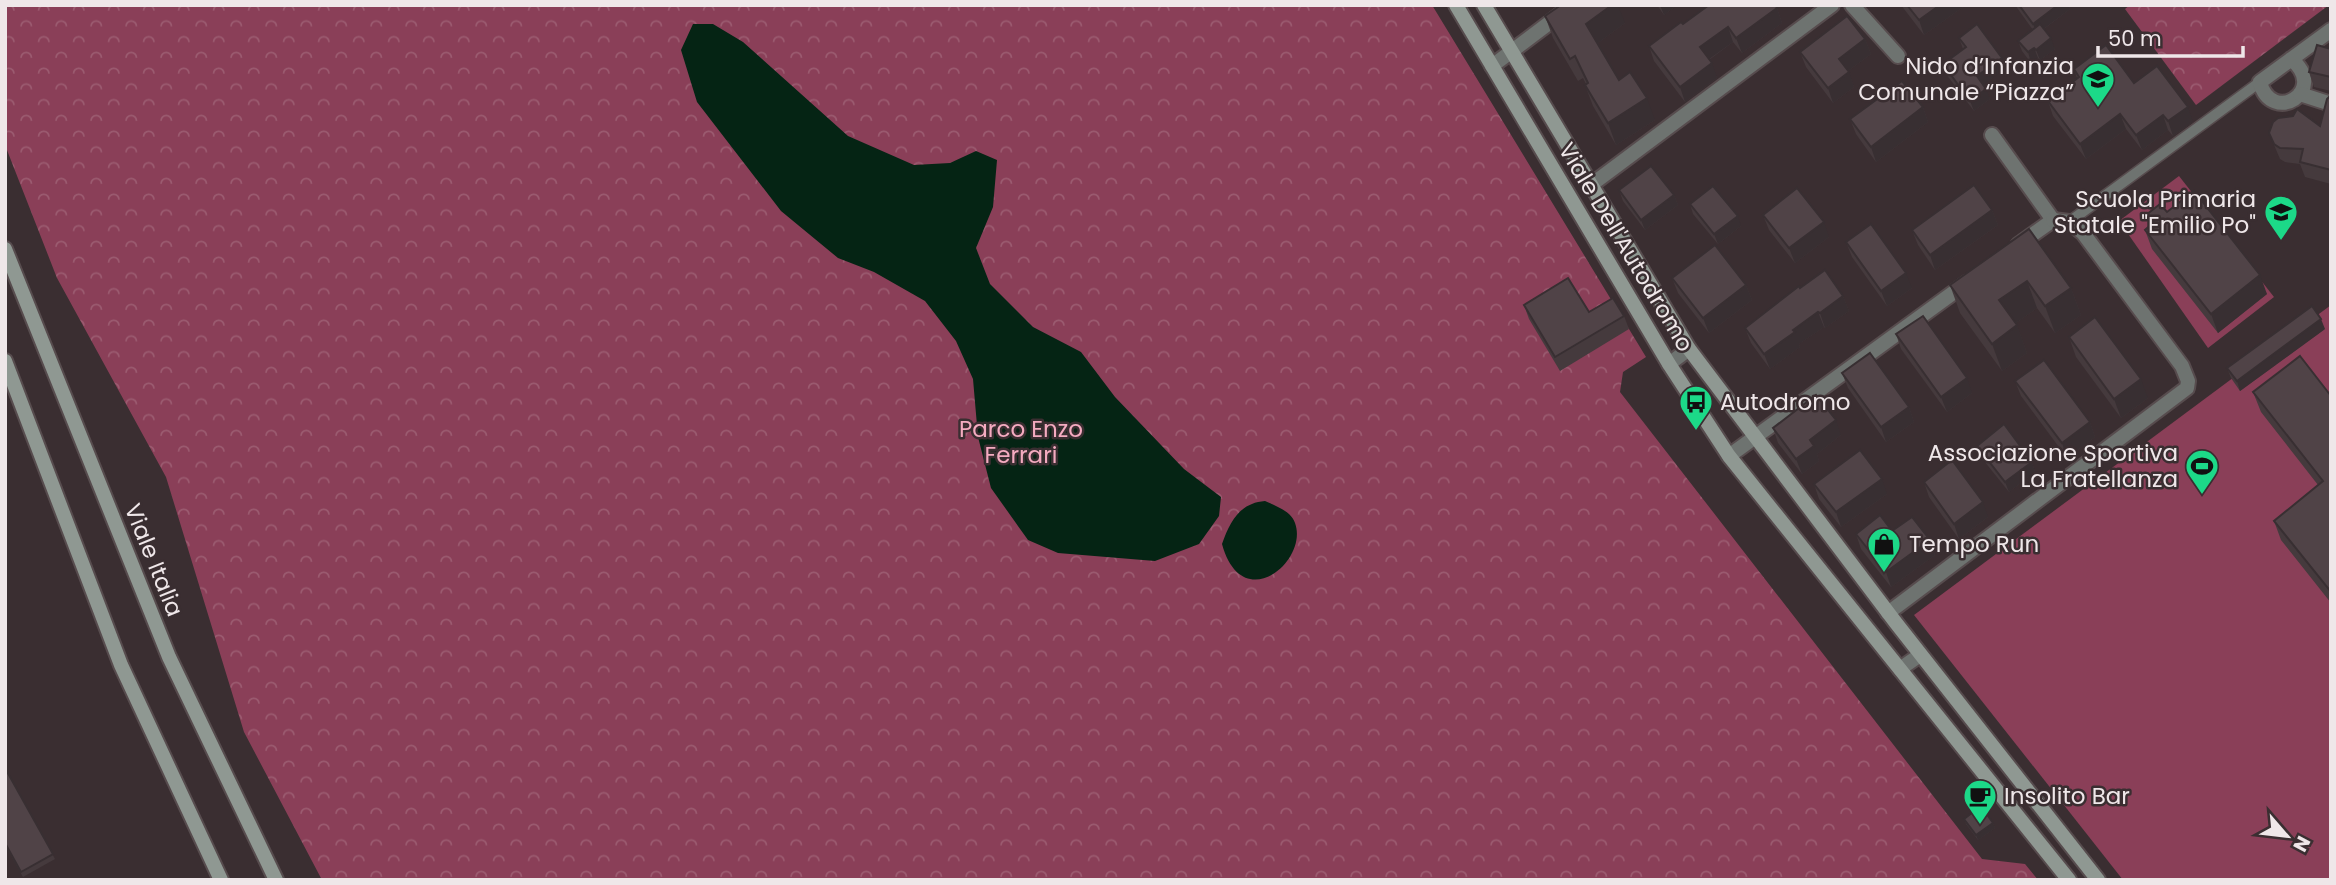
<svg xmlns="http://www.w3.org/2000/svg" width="2336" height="885" font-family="Poppins,sans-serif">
<defs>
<pattern id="park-crowns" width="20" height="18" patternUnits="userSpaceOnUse" patternTransform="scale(1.75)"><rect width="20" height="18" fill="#8a3f58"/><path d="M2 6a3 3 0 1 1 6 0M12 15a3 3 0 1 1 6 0" fill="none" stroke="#9b5b70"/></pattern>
</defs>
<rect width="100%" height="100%" fill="#3a2e31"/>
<g fill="#8a3f58">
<path d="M 2179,176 L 2274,297 L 2208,348 L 2119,221 Z"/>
<path d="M 2331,305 L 2331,880 L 2123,880 L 1914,615 Z"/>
</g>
<g fill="url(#park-crowns)">
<path d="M 5,5 L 1432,5 L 1646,357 L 1623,372 L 1620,392 L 1982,859 L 2025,864 L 2038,880 L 322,880 L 244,732 L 166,477 L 57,278 L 5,145 Z"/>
<path d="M 2130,5 L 2329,5 L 2196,105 L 2125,9 Z"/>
</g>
<g fill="#052414">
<path d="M 693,24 L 713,24 L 743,42 L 848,136 L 914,165 L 950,163 L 976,151 L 997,160 L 993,207 L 976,248 L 990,284 L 1033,327 L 1081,352 L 1115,397 L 1184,469 L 1221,497 L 1219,516 L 1199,544 L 1155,561 L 1058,553 L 1028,540 L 991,488 L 978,437 L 973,379 L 956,341 L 925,301 L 874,272 L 838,258 L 781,211 L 697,102 L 681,50 Z"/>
<path d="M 1265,501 C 1276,506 1291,511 1295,523 C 1309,561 1242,617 1222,544 C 1230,521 1240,503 1265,501 Z"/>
</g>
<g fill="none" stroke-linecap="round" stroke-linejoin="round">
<defs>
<path id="lane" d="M 2069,222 L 2260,82"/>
<g id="street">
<path d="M 1852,5 L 1898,56"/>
<path d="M 2291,59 C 2330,91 2271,126 2260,82 L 2331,30"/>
<path d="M 1492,66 L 1573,5"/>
<path d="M 2300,94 L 2331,104"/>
<path d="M 1992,135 L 2053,220 L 2018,245"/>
<path d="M 1591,185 L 1832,5"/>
<path d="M 1669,364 L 1689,349"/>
<path d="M 1729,456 L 1968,282"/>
<path d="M 1888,613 L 2187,388 L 2188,381 L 2182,366 L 2083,233 L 2069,222 L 2053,220"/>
<path d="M 1900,669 L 1920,655"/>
</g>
<g id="secondary">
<path d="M 1456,5 L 1669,364 L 1729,456 L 2069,880"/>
<path d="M 1484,5 L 1689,349 L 1896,623 L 2098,880"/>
<path d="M 5,249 L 169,657 L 276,880"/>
<path d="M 5,361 L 121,665 L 221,880"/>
</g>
</defs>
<use href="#lane" stroke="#574c4e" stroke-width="13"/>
<use href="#street" stroke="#574c4e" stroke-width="18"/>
<use href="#secondary" stroke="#574c4e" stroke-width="18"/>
<use href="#lane" stroke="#6e7370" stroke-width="10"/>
<use href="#street" stroke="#6e7370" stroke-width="14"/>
<use href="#secondary" stroke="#8f9892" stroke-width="14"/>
</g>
<g fill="#453a3d">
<path d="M 1657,5 L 1677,5 L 1664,15 Z"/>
<path d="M 1901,5 L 1962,5 L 1963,7 L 1924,35 Z"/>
<path d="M 2015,5 L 2069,5 L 2070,9 L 2044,29 L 2055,49 L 2040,60 L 2038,58 L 2031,63 L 2022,51 L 2018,41 L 2033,30 Z"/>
<path d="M 1777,8 L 1782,23 L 1742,53 L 1733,42 L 1709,60 L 1717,78 L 1685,102 L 1654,61 L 1649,46 L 1683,24 Z"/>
<path d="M 1545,16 L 1625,23 L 1598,43 L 1619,80 L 1655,120 L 1616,145 L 1593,106 L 1585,85 L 1586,84 L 1583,78 L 1578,81 L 1553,38 Z"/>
<path d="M 1959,38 L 2005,68 L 1983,85 L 1990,99 L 1974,111 L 1946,74 L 1943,64 L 1963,49 Z"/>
<path d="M 1865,39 L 1871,54 L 1848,71 L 1854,87 L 1833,103 L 1806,67 L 1800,52 Z"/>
<path d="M 2331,49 L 2331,91 L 2314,87 L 2309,72 Z"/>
<path d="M 2074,69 L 2134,83 L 2193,122 L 2173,136 L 2168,130 L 2142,150 L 2126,129 L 2086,159 L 2053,116 L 2048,101 L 2077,78 Z"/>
<path d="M 2331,95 L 2331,184 L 2305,177 L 2300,164 L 2285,162 L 2280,159 L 2269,133 L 2320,126 Z"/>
<path d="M 1923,107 L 1928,122 L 1876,162 L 1856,134 L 1850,119 Z"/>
<path d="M 1619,190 L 1674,195 L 1678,205 L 1645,230 L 1623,201 Z"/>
<path d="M 1690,204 L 1741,226 L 1718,244 L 1693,214 Z"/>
<path d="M 1992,210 L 1998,225 L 1935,270 L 1918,245 L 1912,230 Z"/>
<path d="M 1763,215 L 1829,237 L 1795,263 L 1769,230 Z"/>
<path d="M 2146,215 L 2267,294 L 2218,333 L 2152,249 L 2145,230 L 2150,225 Z"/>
<path d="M 2029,229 L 2071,288 L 2081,315 L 2055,333 L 2037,308 L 2016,323 L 2027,353 L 2002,371 L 1960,313 L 1950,285 Z"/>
<path d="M 1846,242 L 1912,288 L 1887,306 L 1852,257 Z"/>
<path d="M 1672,278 L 1746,285 L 1752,300 L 1709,333 L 1678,293 Z"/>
<path d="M 1800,288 L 1843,296 L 1849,311 L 1825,328 L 1824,327 L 1799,344 L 1800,347 L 1770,369 L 1751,343 L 1745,328 Z"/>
<path d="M 1524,305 L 1624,316 L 1629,329 L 1560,371 L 1529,319 Z"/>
<path d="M 2325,329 L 2240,391 L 2231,378 L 2227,368 Z"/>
<path d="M 1896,334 L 1972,393 L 1947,412 L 1901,349 Z"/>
<path d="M 2069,337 L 2148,398 L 2121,418 L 2076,357 Z"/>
<path d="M 1842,373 L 1909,407 L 1914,422 L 1886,442 L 1848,388 Z"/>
<path d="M 2015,381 L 2090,422 L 2095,437 L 2067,458 L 2021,396 Z"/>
<path d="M 2253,392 L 2331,396 L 2331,603 L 2281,540 L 2274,521 L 2318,485 L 2261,412 Z"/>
<path d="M 1773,428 L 1841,435 L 1817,454 L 1819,461 L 1802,474 L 1778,443 Z"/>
<path d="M 1977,446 L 2032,462 L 2035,472 L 2009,492 L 1980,456 Z"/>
<path d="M 1924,482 L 1988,517 L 1959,539 L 1929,497 Z"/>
<path d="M 1814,484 L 1887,494 L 1841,527 L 1819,499 Z"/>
<path d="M 1856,534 L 1930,540 L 1935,555 L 1891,587 L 1861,549 Z"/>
<path d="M 5,768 L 55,859 L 23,877 L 5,845 Z"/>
<path d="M 1964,819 L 1993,823 L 1995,828 L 1978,840 L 1966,824 Z"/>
</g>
<g fill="#382f32">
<path d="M 1612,5 L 1618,5 L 1625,23 L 1594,46 L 1586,24 Z"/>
<path d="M 1660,5 L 1677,5 L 1664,15 Z"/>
<path d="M 1940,5 L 1962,5 L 1963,7 L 1924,35 L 1919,20 Z"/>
<path d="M 2058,5 L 2069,5 L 2070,9 L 2037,34 L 2033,24 Z"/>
<path d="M 1777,8 L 1782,23 L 1742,53 L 1736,38 Z"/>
<path d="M 1728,27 L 1733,42 L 1705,62 L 1700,47 Z"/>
<path d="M 2051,38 L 2055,49 L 2040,60 L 2036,50 Z"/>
<path d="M 1865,39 L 1871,54 L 1844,74 L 1839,59 Z"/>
<path d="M 2034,48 L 2038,58 L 2031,63 L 2028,52 Z"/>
<path d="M 2002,58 L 2005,68 L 1981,87 L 1977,76 Z"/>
<path d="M 1712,63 L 1717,78 L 1685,102 L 1680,87 Z"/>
<path d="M 1849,72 L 1854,87 L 1833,103 L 1828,88 Z"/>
<path d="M 1986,89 L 1990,99 L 1974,111 L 1970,101 Z"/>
<path d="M 1647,98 L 1655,120 L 1616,145 L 1608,123 Z"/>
<path d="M 1923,107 L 1928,122 L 1876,162 L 1871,147 Z"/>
<path d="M 2188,107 L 2193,122 L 2173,136 L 2168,121 Z"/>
<path d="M 2120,114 L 2126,129 L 2086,159 L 2080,144 Z"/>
<path d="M 2163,115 L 2168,130 L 2142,150 L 2136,135 Z"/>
<path d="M 1674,195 L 1678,205 L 1645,230 L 1641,220 Z"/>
<path d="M 1992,210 L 1998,225 L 1935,270 L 1930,255 Z"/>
<path d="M 1738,216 L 1741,226 L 1718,244 L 1714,234 Z"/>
<path d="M 1824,222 L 1829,237 L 1795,263 L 1789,248 Z"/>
<path d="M 1906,273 L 1912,288 L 1887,306 L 1881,291 Z"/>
<path d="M 2260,275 L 2267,294 L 2218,333 L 2211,314 Z"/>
<path d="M 2027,281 L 2037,308 L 2009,328 L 1999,300 Z"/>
<path d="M 1746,285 L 1752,300 L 1709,333 L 1703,318 Z"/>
<path d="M 2071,288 L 2081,315 L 2055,333 L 2045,306 Z"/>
<path d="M 1843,296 L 1849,311 L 1825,328 L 1820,313 Z"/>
<path d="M 1818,312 L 1824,327 L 1799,344 L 1800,347 L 1770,369 L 1764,354 L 1793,330 Z"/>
<path d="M 2321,319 L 2325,329 L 2240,391 L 2237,381 Z"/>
<path d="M 2017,325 L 2027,353 L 2002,371 L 1992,344 Z"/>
<path d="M 1967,378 L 1972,393 L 1947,412 L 1941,397 Z"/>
<path d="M 2141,379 L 2148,398 L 2121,418 L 2114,399 Z"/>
<path d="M 1909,407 L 1914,422 L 1886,442 L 1881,427 Z"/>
<path d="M 1836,420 L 1841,435 L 1817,454 L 1819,461 L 1802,474 L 1796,459 L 1810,440 Z"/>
<path d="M 2090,422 L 2095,437 L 2067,458 L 2062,443 Z"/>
<path d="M 2032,462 L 2035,472 L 2009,492 L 2005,482 Z"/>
<path d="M 1882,479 L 1887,494 L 1841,527 L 1836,512 Z"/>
<path d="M 1983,502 L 1988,517 L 1959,539 L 1954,524 Z"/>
<path d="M 1930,540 L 1935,555 L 1891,587 L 1886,572 Z"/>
<path d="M 1993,823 L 1995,828 L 1978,840 L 1976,835 Z"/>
</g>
<g fill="#504347" stroke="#382f32" stroke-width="2">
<path d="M 1561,5 L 1612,5 L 1586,24 L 1619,80 L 1630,72 L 1647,98 L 1608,123 L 1585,85 L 1588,83 L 1575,56 L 1570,59 L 1545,16 Z"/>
<path d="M 1709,5 L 1775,5 L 1777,8 L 1736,38 L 1728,27 L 1700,47 L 1712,63 L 1680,87 L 1649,46 L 1681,22 L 1683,24 Z"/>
<path d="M 1907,5 L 1940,5 L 1919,20 Z"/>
<path d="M 2019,5 L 2058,5 L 2033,24 Z"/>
<path d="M 1847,16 L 1865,39 L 1839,59 L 1849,72 L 1828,88 L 1800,52 Z"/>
<path d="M 1977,24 L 2002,58 L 1977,76 L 1986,89 L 1970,101 L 1943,64 L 1966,47 L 1959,38 Z"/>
<path d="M 2040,24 L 2051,38 L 2036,50 L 2034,48 L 2028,52 L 2018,41 Z"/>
<path d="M 2106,45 L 2134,83 L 2157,66 L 2188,107 L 2168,121 L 2163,115 L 2136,135 L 2120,114 L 2080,144 L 2048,101 L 2079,77 L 2074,69 Z"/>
<path d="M 2317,45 L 2331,49 L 2331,77 L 2309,72 Z"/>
<path d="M 1902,81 L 1923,107 L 1871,147 L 1850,119 Z"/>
<path d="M 2331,95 L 2331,170 L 2300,162 L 2303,149 L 2280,148 L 2274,144 L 2269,133 L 2273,122 L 2278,118 L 2293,116 L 2297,109 L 2320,126 L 2327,99 Z"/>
<path d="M 1651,166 L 1674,195 L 1641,220 L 1619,190 Z"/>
<path d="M 1974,185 L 1992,210 L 1930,255 L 1912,230 Z"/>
<path d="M 1713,186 L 1738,216 L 1714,234 L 1690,204 Z"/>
<path d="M 1797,188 L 1824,222 L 1789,248 L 1763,215 Z"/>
<path d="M 2194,191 L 2260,275 L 2211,314 L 2145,230 L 2153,223 L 2146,215 L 2160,204 L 2167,212 Z"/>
<path d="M 1871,224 L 1906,273 L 1881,291 L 1846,242 Z"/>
<path d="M 2029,229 L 2071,288 L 2045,306 L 2027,281 L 1999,300 L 2017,325 L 1992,344 L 1950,285 Z"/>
<path d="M 1715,245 L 1746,285 L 1703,318 L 1672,278 Z"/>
<path d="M 1825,270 L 1843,296 L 1820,313 L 1818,312 L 1793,330 L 1795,332 L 1764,354 L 1745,328 L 1799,286 L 1800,288 Z"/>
<path d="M 1568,278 L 1589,312 L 1613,298 L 1624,316 L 1555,357 L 1524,305 Z"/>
<path d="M 2312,306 L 2321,319 L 2237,381 L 2227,368 Z"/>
<path d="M 1923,316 L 1967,378 L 1941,397 L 1896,334 Z"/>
<path d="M 2095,317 L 2141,379 L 2114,399 L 2069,337 Z"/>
<path d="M 1870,353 L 1909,407 L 1881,427 L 1842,373 Z"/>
<path d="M 2300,356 L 2331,396 L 2331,592 L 2274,521 L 2323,481 L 2253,392 Z"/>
<path d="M 2044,360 L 2090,422 L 2062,443 L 2015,381 Z"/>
<path d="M 1816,395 L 1836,420 L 1810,440 L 1814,446 L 1796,459 L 1773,428 Z"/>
<path d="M 2004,424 L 2032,462 L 2005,482 L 1977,446 Z"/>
<path d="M 1860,450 L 1882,479 L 1836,512 L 1814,484 Z"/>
<path d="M 1952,460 L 1983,502 L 1954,524 L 1924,482 Z"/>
<path d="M 1880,515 L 1892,531 L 1912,517 L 1930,540 L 1886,572 L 1856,534 Z"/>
<path d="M 5,768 L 53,854 L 21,872 L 5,843 Z"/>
<path d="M 1981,806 L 1993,823 L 1976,835 L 1964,819 Z"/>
</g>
<defs>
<symbol id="school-pin" viewBox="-11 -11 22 30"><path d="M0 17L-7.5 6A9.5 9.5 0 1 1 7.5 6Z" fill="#1cd988" stroke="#3a2e31"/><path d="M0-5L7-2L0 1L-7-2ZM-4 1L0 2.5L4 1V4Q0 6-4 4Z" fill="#111"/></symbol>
<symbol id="bus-pin" viewBox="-11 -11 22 30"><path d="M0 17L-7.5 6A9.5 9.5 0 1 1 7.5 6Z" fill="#1cd988" stroke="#3a2e31"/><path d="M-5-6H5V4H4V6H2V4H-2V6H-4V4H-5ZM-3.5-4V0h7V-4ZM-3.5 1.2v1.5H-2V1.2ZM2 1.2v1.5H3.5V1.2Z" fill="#111"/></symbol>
<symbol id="stadium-pin" viewBox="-11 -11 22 30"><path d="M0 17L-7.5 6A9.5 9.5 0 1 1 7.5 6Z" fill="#1cd988" stroke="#3a2e31"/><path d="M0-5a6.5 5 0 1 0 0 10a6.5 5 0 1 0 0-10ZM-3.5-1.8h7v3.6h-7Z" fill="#111"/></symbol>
<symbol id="shop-pin" viewBox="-11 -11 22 30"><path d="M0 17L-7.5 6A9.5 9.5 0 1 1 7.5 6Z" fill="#1cd988" stroke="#3a2e31"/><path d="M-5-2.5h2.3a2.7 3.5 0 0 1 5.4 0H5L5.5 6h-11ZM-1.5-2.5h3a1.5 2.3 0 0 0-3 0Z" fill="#111"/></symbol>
<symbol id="cafe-pin" viewBox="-11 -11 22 30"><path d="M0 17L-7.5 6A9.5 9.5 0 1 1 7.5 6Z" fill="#1cd988" stroke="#3a2e31"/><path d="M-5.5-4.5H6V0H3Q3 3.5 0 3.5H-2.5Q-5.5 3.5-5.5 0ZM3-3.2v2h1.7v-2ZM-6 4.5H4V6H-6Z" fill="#111"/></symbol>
</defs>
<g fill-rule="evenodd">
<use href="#school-pin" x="2079" y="60" width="38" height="52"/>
<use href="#school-pin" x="2262" y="193" width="38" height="52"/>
<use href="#bus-pin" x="1677" y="383" width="38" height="52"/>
<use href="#stadium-pin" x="2183" y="447" width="38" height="52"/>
<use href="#shop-pin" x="1865" y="525" width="38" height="52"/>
<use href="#cafe-pin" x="1961" y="777" width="38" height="52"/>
</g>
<g text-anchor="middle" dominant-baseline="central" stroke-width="5" stroke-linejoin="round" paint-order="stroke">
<g font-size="23" fill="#efe7e9" stroke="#3a2e31" text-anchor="end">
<text x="2074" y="66">Nido d’Infanzia<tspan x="2074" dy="26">Comunale “Piazza”</tspan></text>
<text x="2256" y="199">Scuola Primaria<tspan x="2256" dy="26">Statale "Emilio Po"</tspan></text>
<text x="1720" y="402" text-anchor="start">Autodromo</text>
<text x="2178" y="453">Associazione Sportiva<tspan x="2178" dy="26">La Fratellanza</tspan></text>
<text x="1909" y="544" text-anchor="start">Tempo Run</text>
<text x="2004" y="796" text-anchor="start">Insolito Bar</text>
</g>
<g font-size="23" fill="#efe7e9" stroke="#3a2e31">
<text transform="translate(1626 247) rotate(59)">Viale Dell'Autodromo</text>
<text transform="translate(154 560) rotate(68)">Viale Italia</text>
</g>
<g font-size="23" fill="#f4abc0" stroke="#3a2e31">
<text x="1021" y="429">Parco Enzo<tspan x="1021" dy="26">Ferrari</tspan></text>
</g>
</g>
<rect width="2336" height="885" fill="none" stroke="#efe7e9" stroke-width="14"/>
<g transform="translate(2287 836) rotate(118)" stroke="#3a2e31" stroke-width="5" paint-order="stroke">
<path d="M0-5L12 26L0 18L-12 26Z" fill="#efe7e9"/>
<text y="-10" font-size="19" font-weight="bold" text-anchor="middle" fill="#efe7e9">N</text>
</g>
<path d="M2098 46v10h145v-10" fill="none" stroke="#efe7e9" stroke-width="3.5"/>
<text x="2108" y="46" font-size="21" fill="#efe7e9" stroke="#3a2e31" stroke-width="5" paint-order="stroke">50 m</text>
</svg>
